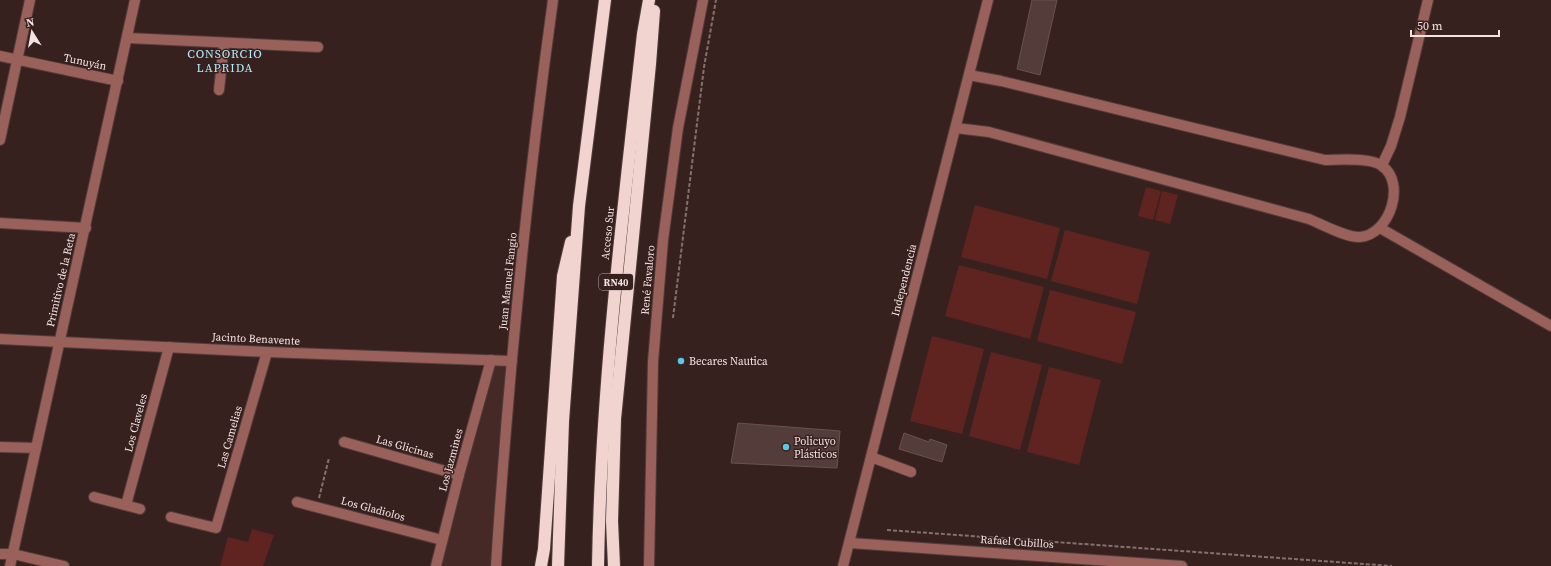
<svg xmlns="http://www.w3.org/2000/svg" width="1551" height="566" font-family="'Source Serif 4',serif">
<rect width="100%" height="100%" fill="#37211f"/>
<path fill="#452926" d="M 491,360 L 512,361 L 496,566 L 436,566 Z"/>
<g fill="#5f2320">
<path d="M 1146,187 L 1161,191 L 1153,220 L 1138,216 Z"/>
<path d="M 1162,191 L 1178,195 L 1170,224 L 1155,220 Z"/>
<path d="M 975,205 L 1060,228 L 1047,279 L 961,257 Z"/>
<path d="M 1065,230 L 1150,252 L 1137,304 L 1051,281 Z"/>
<path d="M 959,265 L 1044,287 L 1030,339 L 945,316 Z"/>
<path d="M 1050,290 L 1136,312 L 1122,364 L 1037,341 Z"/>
<path d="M 932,336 L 984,349 L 962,434 L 910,421 Z"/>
<path d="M 991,352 L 1042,365 L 1020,450 L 969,436 Z"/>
<path d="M 1049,367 L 1101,380 L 1079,465 L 1027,452 Z"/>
<path d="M 252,529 L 274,535 L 263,566 L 220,566 L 228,537 L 248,542 Z"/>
</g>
<g fill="#533c39" stroke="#6b524f">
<path d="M 1032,0 L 1057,0 L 1040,75 L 1017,69 Z"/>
<path d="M 738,423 L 840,431 L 837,468 L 731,463 Z"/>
<path d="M 904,433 L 929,442 L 930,439 L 947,445 L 942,462 L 899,449 Z"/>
</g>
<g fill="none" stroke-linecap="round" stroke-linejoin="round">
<defs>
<g id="minor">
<path d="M 127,38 L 318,47"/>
<path d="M 0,56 L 118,81"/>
<path d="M 219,90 L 224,43"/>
<path d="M 956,128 L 989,132 L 1309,219 C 1321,224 1347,238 1360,237 C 1391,234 1406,182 1382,166 C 1371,157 1339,160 1325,160 L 1001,81 L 969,75"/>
<path d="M 0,140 L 30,0"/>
<path d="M 1382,165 L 1391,146 L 1400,117 L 1428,0"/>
<path d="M 0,223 L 86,228"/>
<path d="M 1380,228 L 1551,326"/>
<path d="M 0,339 L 267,352 L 512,361"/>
<path d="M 344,442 L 459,475"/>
<path d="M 0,447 L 36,448"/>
<path d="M 871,457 L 911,472"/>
<path d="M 94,497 L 140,509"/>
<path d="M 297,502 L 442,540"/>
<path d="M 126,505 L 169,347"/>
<path d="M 171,517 L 216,528 L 267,352"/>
<path d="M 850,543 L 1182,566"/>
<path d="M 0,554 L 13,554 L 64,566"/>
<path d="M 10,566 L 135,0"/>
<path d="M 436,566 L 459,475 L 491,360"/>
<path d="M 496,566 C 508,377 527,188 553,0"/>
<path d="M 649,566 L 653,362 L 663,240 L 678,128 L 703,0"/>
<path d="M 843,566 L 988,0"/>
</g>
<g id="highway">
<path d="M 541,566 L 544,549 L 563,276 L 571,242"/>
<path d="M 558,566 L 563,421 L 579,206 L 605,0"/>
<path d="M 598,566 C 601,388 623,211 643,34 L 649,0"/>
<path d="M 614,566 L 612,521 L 615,419 L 650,64 L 654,11"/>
</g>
</defs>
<use href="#minor" stroke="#513c3a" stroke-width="12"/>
<use href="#highway" stroke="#513c3a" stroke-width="14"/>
<g stroke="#84716f" stroke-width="2" stroke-dasharray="4 2" stroke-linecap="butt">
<path d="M 673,318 L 704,67 L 716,0"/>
<path d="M 319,498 L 329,458"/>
<path d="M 887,530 L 1392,566"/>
</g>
<use href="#minor" stroke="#9a605a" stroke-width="10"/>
<use href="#highway" stroke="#f1d3cf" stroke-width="12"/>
</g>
<g fill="#58c8e4" stroke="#37211f" stroke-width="1.5">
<circle cx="681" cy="361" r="4"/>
<circle cx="786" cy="447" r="4"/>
</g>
<g text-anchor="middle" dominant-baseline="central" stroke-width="3" stroke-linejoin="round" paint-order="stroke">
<rect fill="#37211f" stroke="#bbaaa8" stroke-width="1" x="599" y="274" width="34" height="16" rx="3"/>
<g font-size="10" font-weight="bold" fill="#f3e4e2">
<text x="616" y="282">RN40</text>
</g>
<g font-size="11" fill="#f3e4e2" stroke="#37211f">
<text transform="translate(85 62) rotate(12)">Tunuyán</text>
<text transform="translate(608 233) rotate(-84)">Acceso Sur</text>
<text transform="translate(61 280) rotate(-77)">Primitivo de la Reta</text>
<text transform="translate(648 280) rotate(-85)">René Favaloro</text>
<text transform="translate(904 280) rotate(-76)">Independencia</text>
<text transform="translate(508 281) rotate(-84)">Juan Manuel Fangio</text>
<text transform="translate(256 339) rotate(3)">Jacinto Benavente</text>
<text transform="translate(136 423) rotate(-75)">Los Claveles</text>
<text transform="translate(230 437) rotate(-74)">Las Camelias</text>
<text transform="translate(405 447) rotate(16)">Las Glicinas</text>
<text transform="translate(451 460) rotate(-75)">Los Jazmines</text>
<text transform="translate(373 509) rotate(15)">Los Gladiolos</text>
<text transform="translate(1017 542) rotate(4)">Rafael Cubillos</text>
</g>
<g font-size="11" fill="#f3e4e2" stroke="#37211f" text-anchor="start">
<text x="689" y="361">Becares Nautica</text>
<text x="794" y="441">Policuyo<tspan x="794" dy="13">Plásticos</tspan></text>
</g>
<g font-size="12" letter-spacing="1" fill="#b2eaf9" stroke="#37211f">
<text x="225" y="54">CONSORCIO<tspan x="225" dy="14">LAPRIDA</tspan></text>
</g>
</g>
<g transform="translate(32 32) rotate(349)" stroke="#37211f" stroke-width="3" paint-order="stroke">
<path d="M0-3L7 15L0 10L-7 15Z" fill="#f3e4e2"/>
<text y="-6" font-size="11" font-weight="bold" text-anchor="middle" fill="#f3e4e2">N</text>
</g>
<path d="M1411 30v6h88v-6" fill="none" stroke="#f3e4e2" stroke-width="2"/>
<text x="1417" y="30" font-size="12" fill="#f3e4e2" stroke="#37211f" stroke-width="3" paint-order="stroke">50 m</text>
</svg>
